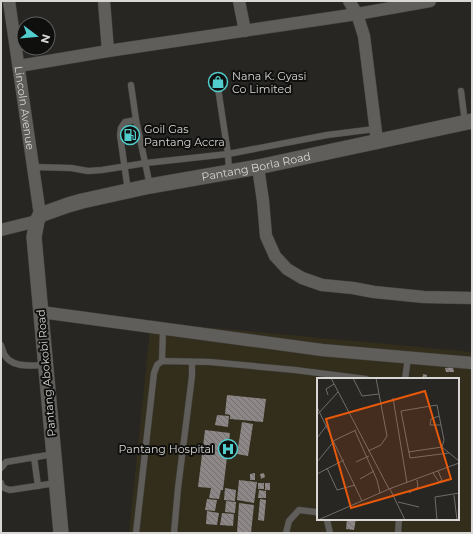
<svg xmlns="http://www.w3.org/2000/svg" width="473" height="534" font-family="Montserrat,sans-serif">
<defs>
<pattern id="building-back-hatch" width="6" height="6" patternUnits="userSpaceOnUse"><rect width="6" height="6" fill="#8d8787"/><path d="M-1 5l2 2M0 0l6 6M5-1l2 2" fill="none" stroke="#726e6e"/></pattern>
</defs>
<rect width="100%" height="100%" fill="#272622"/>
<path fill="#332d1c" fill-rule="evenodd" d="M 151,320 L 193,326 L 472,352 L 472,533 L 129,533 ZM 318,379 L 458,379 L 458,519 L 318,519 Z"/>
<g fill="url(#building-back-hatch)">
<path d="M 453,367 L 454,372 L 446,372 L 445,368 Z"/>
<path d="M 423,374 L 427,375 L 426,379 L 422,379 Z"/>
<path d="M 227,395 L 266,399 L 263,422 L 230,419 L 230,415 L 225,414 Z"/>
<path d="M 217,415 L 229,416 L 228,427 L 215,425 Z"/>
<path d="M 242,422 L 253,424 L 248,456 L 237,454 Z"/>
<path d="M 205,430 L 230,433 L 223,490 L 221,490 L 219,499 L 209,498 L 211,488 L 198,487 Z"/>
<path d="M 255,473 L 255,480 L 250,480 L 250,474 Z"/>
<path d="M 264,473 L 265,477 L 261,479 L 260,474 Z"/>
<path d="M 239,480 L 257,482 L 254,503 L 237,500 Z"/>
<rect x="258" y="483" width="6" height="6"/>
<rect x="265" y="483" width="5" height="7"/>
<path d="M 225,488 L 236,490 L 235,501 L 224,500 Z"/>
<path d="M 259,490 L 266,491 L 266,498 L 258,498 Z"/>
<path d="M 207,499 L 217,500 L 215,511 L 205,510 Z"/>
<path d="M 260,499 L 266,500 L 264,521 L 258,520 Z"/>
<path d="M 226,501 L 236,502 L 235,513 L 225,512 Z"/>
<path d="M 239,503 L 254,505 L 251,533 L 237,533 Z"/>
<path d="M 207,511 L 219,513 L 217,525 L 206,524 Z"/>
<path d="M 222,513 L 234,514 L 233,526 L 220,525 Z"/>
<path d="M 347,519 L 356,519 L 354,530 L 346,529 Z"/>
</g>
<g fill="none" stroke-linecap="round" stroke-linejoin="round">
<defs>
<g id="service">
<path d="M 131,85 L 136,120 L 150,186"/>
<path d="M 218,88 L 228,154 L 229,171"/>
<path d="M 461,91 L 465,123"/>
<path d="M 33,167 L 71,168 L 88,171 L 102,170 L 146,163 L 228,154 L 327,135 L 375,129"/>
<path d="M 128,191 L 120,135 L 121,128 L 125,122 L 136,120"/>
<path d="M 1,345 C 2,348 3,351 4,354 C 12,369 32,365 46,365"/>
<path d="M 162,361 L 163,329"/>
<path d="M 405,379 L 408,358"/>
<path d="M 34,457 L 38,486"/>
<path d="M 1,468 L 6,462 L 54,454"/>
<path d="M 1,483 C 1,487 6,489 10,490 L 56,483"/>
<path d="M 326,519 L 327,520 L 330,533"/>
<path d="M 136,533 L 154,373 L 157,365 L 162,361 L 210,362 L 295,370 L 366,379"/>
<path d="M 174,533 L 178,488 L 192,376 L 192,362"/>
<path d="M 286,533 L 289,521 L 299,510 L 316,512 L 318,513"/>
<path d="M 398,533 L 399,519"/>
</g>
<g id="minor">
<path id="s1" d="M 9,1 L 40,215"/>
<path d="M 104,1 L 108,51"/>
<path d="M 239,1 L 245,31"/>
<path d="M 349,1 L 357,14 L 364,36 L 377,141"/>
<path d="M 19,66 L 108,51 L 357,14 L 430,1"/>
<path d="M 258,167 L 263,201 L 266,236 L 275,256 L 287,269 L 302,278 L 322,285 L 353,288 L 374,292 L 424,297 L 472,298"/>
<path d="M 1,230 L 37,221"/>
<path d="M 41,312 L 322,350 L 472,363"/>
</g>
<g id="tertiary">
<path id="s2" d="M 61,533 L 34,237 L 37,221 L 40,215 L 68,205 L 82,201 L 150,186 L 258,167 L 472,121"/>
</g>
</defs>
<use href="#service" stroke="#444340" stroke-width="7"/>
<use href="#minor" stroke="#444340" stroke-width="13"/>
<use href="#tertiary" stroke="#444340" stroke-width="16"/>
<use href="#service" stroke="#5f5e5a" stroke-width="6"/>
<use href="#minor" stroke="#5f5e5a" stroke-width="12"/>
<use href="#tertiary" stroke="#5f5e5a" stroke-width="15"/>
</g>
<defs>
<symbol id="shop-ring" viewBox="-11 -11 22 22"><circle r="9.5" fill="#0f0f0d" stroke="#52cdcd" stroke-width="1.5"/><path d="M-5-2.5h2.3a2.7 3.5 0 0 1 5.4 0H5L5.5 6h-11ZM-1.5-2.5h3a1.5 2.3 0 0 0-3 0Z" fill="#52cdcd"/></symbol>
<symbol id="fuel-ring" viewBox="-11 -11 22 22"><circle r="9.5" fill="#0f0f0d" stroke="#52cdcd" stroke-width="1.5"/><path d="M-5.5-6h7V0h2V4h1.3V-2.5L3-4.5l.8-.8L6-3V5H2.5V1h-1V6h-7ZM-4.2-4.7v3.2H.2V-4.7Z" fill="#52cdcd"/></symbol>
<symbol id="hospital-ring" viewBox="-11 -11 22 22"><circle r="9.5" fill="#0f0f0d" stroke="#52cdcd" stroke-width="1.5"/><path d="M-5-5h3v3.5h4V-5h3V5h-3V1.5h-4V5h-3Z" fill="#52cdcd"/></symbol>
</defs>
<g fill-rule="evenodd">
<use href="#shop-ring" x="207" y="71" width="22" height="22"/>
<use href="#fuel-ring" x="119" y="124" width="22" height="22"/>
<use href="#hospital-ring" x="217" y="438" width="22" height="22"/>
</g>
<g text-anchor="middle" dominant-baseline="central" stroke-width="4" stroke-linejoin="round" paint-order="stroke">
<g font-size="11" fill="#d8d7d5" stroke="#0f0f0d" text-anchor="start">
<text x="232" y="76">Nana K. Gyasi<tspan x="232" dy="13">Co Limited</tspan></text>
<text x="144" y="129">Goil Gas<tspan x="144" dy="13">Pantang Accra</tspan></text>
<text x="214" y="449" text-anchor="end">Pantang Hospital</text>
</g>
<g font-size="11" fill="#d8d7d5" stroke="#0f0f0d">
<text stroke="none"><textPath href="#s1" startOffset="108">Lincoln Avenue</textPath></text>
<text stroke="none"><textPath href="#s2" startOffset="542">Pantang Borla Road</textPath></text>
<text transform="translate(46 373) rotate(-95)">Pantang Abokobi Road</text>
</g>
</g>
<g transform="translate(317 378)">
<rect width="142" height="142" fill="#272622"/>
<path fill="none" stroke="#6e6d6a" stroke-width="1" d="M 14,0 L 72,111M 36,0 L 45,18 L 62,16M 11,17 L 9,11 L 17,6M 76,20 L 90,105M 0,29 L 45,123M 0,37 L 21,14M 122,38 L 114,41 L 113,47 L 124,47M 38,53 L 60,102 L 63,115M 0,60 L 10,47M 125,69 L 127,62 L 120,27 L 84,33 L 93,80 L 132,75M 125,69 L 142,83M 51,73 L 64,67 L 70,58 L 59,0M 91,74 L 125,69M 0,84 L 18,62 L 39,52M 39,84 L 52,78M 10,90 L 20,112 L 38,107M 116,95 L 122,104 L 125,102 L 121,93M 0,96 L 27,82M 43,101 L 57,93M 73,111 L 88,142M 92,115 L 101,109 L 100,102M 137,117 L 140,142M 81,124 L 102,129M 1,142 L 72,111 L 142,85M 120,142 L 118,119 L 142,115"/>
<path fill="#e8590c" fill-opacity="0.15" stroke="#e8590c" stroke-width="2" d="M 108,13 L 134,101 L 34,130 L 9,41 Z"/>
<rect width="142" height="142" fill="none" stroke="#d8d7d5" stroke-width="2"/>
</g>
<rect width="473" height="534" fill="none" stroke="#d8d7d5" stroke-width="4"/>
<g transform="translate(36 36) rotate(106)"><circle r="19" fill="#0f0f0d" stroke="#5f5f5d"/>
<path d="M0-3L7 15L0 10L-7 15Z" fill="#52cdcd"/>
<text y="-6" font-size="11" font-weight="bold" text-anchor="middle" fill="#d8d7d5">N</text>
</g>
</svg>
